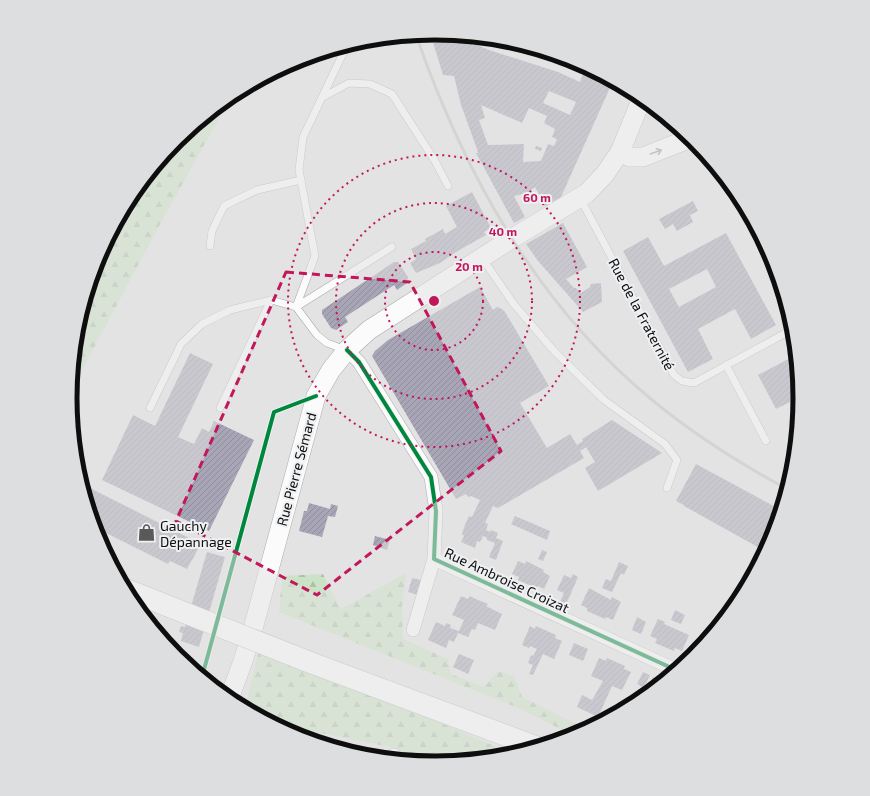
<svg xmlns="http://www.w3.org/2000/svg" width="870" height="796" font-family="'Exo 2',sans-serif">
<defs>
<pattern id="forest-firs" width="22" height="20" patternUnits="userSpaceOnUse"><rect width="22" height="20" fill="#cbe2c6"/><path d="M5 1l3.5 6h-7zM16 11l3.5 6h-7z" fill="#adc1a9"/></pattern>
<pattern id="building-hatch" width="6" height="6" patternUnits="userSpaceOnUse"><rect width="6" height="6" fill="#a8a6b6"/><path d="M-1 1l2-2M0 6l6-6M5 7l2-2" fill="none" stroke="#8f8e9b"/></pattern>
</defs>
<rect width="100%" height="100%" fill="#e3e3e4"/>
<g fill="url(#forest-firs)">
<path d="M 232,95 L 158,228 L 70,393 L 77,327 L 98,258 L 132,195 L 177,140 Z"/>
<path d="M 406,573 L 402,606 L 403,639 L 448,659 L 451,674 L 484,687 L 498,671 L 514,676 L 522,697 L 587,729 L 574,736 L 523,710 L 279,612 L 282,576 L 323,574 L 341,609 Z"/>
<path d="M 260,645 L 513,754 L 506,756 L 435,763 L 395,759 L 395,748 L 290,727 L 245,708 Z"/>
</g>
<g fill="url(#building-hatch)" fill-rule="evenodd">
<path d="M 430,33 L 453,35 L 489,50 L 558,72 L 580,82 L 583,74 L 566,67 L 569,61 L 560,56 L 575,61 L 613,81 L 561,197 L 545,206 L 535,187 L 527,193 L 514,196 L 525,217 L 514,223 L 476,153 L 478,153 L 477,149 L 461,105 L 454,76 L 443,75 ZM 549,91 L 576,102 L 570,115 L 543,103 ZM 481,105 L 522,123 L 529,108 L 547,116 L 544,123 L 555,129 L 552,137 L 557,139 L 554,146 L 548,144 L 541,161 L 523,162 L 524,144 L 488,145 L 479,120 L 485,118 Z"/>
<path d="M 474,37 L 491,39 L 489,44 Z"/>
<path d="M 536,146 L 542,148 L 541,151 L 535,149 Z"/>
<path d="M 472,192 L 491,228 L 484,232 L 486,235 L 456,252 L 440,263 L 416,273 L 410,263 L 416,259 L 411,249 L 426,241 L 425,239 L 443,229 L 445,234 L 457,227 L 446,206 Z"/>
<path d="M 693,201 L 698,211 L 690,215 L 693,222 L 677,231 L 673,224 L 665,229 L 659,219 Z"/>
<path d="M 563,223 L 587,267 L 566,279 L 574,288 L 576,288 L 581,293 L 590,287 L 591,284 L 601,283 L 602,302 L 583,312 L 538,261 L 526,244 Z"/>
<path d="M 726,233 L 776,325 L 751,339 L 735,309 L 698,329 L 713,359 L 688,372 L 623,251 L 648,237 L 664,266 ZM 707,269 L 716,287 L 679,307 L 669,289 Z"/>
<path d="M 394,262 L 398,262 L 408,277 L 407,283 L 397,290 L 394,285 L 345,317 L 348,322 L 336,330 L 331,328 L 322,314 L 322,310 Z"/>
<path d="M 480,287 L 493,310 L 497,307 L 502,309 L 505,312 L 549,386 L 520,403 L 547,448 L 570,434 L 577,445 L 583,441 L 582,439 L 612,420 L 662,453 L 598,491 L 585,468 L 595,462 L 586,447 L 580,451 L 584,458 L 498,508 L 493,506 L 485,523 L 488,524 L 486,530 L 490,532 L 491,530 L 498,533 L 496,538 L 503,541 L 496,560 L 489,557 L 495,543 L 487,540 L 487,538 L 483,536 L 480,542 L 477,541 L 475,548 L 461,542 L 464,536 L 462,534 L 465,525 L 469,516 L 472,517 L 480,500 L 471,496 L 468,497 L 466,494 L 456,499 L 372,356 L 375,351 L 388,340 Z"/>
<path d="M 190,353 L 213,364 L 178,437 L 194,444 L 202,428 L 209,432 L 214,421 L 254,440 L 209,531 L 102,480 L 133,415 L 155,426 Z"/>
<path d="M 796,355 L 800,397 L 776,409 L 758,375 Z"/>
<path d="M 794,430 L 796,435 L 792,437 L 790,433 Z"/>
<path d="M 696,464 L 781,510 L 772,538 L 765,551 L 684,506 L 684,505 L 676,501 Z"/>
<path d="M 88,487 L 201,544 L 187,569 L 170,561 L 168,564 L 94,527 L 84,493 Z"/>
<path d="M 309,503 L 330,509 L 331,504 L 338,506 L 335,517 L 328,516 L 322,537 L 299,531 L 304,511 L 307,511 Z"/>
<path d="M 515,516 L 550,531 L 547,540 L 511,524 Z"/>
<path d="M 375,536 L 390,540 L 387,550 L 373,545 Z"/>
<path d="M 542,550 L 547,552 L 543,561 L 538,559 Z"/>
<path d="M 207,552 L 225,557 L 199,647 L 181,641 L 183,633 L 179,632 L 181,626 L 185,627 Z"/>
<path d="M 518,561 L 525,564 L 526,561 L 544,570 L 543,572 L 550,576 L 544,589 L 538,586 L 537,588 L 527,584 L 518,580 L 519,577 L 512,574 Z"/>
<path d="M 619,562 L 628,566 L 624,575 L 621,573 L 612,592 L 602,588 L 606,579 L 611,581 Z"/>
<path d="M 573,574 L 578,577 L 565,607 L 559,604 L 564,593 L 557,590 L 564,575 L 571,578 Z"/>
<path d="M 412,578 L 421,580 L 418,595 L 408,592 Z"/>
<path d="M 589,588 L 611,600 L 612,597 L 621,602 L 613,620 L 606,617 L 605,619 L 587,611 L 587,608 L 581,605 Z"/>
<path d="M 461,596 L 468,599 L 470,596 L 478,600 L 488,604 L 486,606 L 502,614 L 495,630 L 478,623 L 475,630 L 472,629 L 468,637 L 458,633 L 454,642 L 449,640 L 446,648 L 428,640 L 436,622 L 445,626 L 446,623 L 451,625 L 450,628 L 459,631 L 464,620 L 452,615 Z"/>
<path d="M 675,610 L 685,615 L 681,624 L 671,620 Z"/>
<path d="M 637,617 L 646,622 L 641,634 L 632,630 Z"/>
<path d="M 658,619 L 665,622 L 664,624 L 689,635 L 682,651 L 675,648 L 674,651 L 655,643 L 657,639 L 650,636 Z"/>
<path d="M 530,626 L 535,629 L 536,626 L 556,635 L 555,638 L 562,641 L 554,659 L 543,654 L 533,675 L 529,674 L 533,665 L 528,663 L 531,655 L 533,656 L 537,649 L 530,646 L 529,648 L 522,645 Z"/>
<path d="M 574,643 L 588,649 L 583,661 L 569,655 Z"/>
<path d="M 693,650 L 697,651 L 688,660 Z"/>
<path d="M 459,654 L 474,660 L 468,674 L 453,667 Z"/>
<path d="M 599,658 L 606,661 L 607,658 L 625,666 L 624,669 L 631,672 L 622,690 L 612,686 L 598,717 L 577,707 L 582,695 L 592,700 L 603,681 L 591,676 Z"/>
<path d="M 643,672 L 650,675 L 644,688 L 637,684 Z"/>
<path d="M 653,677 L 662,682 L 650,692 L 647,690 Z"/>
<path d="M 591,719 L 597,722 L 588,728 L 587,728 Z"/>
</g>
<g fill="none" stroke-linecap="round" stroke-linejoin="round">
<defs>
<g id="lane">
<path d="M 347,45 L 303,137 L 299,170 L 315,256 L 296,307 L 392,247"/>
<path d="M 323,97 L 349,83 L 370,84 L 392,94 L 435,161 L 448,186"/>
<path d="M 580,198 L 674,375 L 682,381 L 694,383 L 793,329"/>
<path d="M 210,246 L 212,231 L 224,206 L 257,190 L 301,180"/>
<path d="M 482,258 L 513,303 L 554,351 L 604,400 L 665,444 L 677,460 L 667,488"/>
<path d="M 726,365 L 766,441"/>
<path d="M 150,408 L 181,344 L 202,324 L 230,310 L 271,300 L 296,307 L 317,335 L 327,343 L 346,350"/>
<path d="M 220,408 L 271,300"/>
</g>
<g id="street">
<path d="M 347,350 L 359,362 L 431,477 L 436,511 L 434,559 L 676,670"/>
<path d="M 413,630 L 434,559"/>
<path d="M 392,759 L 394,755"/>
</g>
<g id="secondary">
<path d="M 620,152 L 630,157 L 643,157 L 691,138"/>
<path d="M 229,699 L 243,661 L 251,636 L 316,396 L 331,370 L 347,350 L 369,330 L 511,239 L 587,193 L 605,174 L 620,152 L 642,98"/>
</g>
<path id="primary" d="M 309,662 L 537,747"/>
</defs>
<use href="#lane" stroke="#aaa" stroke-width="8"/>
<use href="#street" stroke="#aaa" stroke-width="14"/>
<use href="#secondary" stroke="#aaa" stroke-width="20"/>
<use href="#primary" stroke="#aaa" stroke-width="22"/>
<use href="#lane" stroke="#fbfbfb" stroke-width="7"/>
<use href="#street" stroke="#fbfbfb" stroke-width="13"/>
<use href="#secondary" stroke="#fbfbfb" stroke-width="19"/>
<use href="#primary" stroke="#fbfbfb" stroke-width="21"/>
<path stroke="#c1c1c2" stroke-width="3" d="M 416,35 C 464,173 537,305 651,399 C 693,434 739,463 787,489"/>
<defs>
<path id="primary-bridge" d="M 125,589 L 309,662"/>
</defs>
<use href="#primary-bridge" stroke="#aaa" stroke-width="22" stroke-linecap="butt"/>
<use href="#primary-bridge" stroke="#fbfbfb" stroke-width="21"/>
<defs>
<g id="cycleway">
<path d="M 347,350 L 359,362 L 431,477 L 436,511 L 434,559 L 676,670"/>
<path d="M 202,677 L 274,412 L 316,396"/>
</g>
</defs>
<use href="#cycleway" stroke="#eff0f2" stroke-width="6"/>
<use href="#cycleway" stroke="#00873e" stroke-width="4"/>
</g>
<defs><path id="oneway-shaft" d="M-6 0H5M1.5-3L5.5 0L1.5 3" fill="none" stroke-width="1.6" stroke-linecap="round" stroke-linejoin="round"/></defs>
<use stroke="#9c9c9d" href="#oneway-shaft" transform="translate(656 152) rotate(-20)"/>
<path d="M0 0H870V796H0ZM 286,272 L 410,282 L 501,451 L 317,595 L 176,521 Z" fill="#e3e3e4" fill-opacity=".55" fill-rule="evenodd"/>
<path fill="none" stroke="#c2185b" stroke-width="3" stroke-dasharray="8 5" stroke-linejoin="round" d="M 286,272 L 410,282 L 501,451 L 317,595 L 176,521 Z"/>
<g fill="none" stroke="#c2185b" stroke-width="2" stroke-dasharray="2 4">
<circle cx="434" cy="301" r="49"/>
<circle cx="434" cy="301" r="98"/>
<circle cx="434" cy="301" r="146"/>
</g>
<defs>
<symbol id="shop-bare" viewBox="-9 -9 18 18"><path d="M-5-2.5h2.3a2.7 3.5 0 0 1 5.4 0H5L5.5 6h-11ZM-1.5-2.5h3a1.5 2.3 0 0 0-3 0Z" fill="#59595a" stroke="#eff0f2" stroke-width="2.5" paint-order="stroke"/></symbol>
</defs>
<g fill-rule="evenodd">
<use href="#shop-bare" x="134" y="520" width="25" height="25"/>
</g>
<g text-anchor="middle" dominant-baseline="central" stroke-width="4" stroke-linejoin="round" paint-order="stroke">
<g font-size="14" fill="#0e0e0f" stroke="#eff0f2">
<text transform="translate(642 314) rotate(62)">Rue de la Fraternité</text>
<text transform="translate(296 469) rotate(-75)">Rue Pierre Sémard</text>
<text transform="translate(507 580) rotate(25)">Rue Ambroise Croizat</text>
</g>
<g font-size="14" fill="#0e0e0f" stroke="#eff0f2" text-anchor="start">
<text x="160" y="525">Gauchy<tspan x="160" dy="16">Dépannage</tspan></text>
</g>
</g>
<path d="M0 0H870V796H0ZM77 398a358 358 0 1 1 716 0a358 358 0 1 1-716 0Z" fill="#dddee0" fill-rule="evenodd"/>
<path fill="none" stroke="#0e0e0f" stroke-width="5" d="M77 398a358 358 0 1 1 716 0a358 358 0 1 1-716 0Z"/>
<circle cx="434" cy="301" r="6" fill="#c2185b" stroke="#eff0f2" stroke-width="2"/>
<g font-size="12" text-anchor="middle" font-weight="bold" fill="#c2185b" stroke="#eff0f2" stroke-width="4" stroke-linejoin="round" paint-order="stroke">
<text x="537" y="202">60 m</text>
<text x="503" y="236">40 m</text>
<text x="469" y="271">20 m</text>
</g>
</svg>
